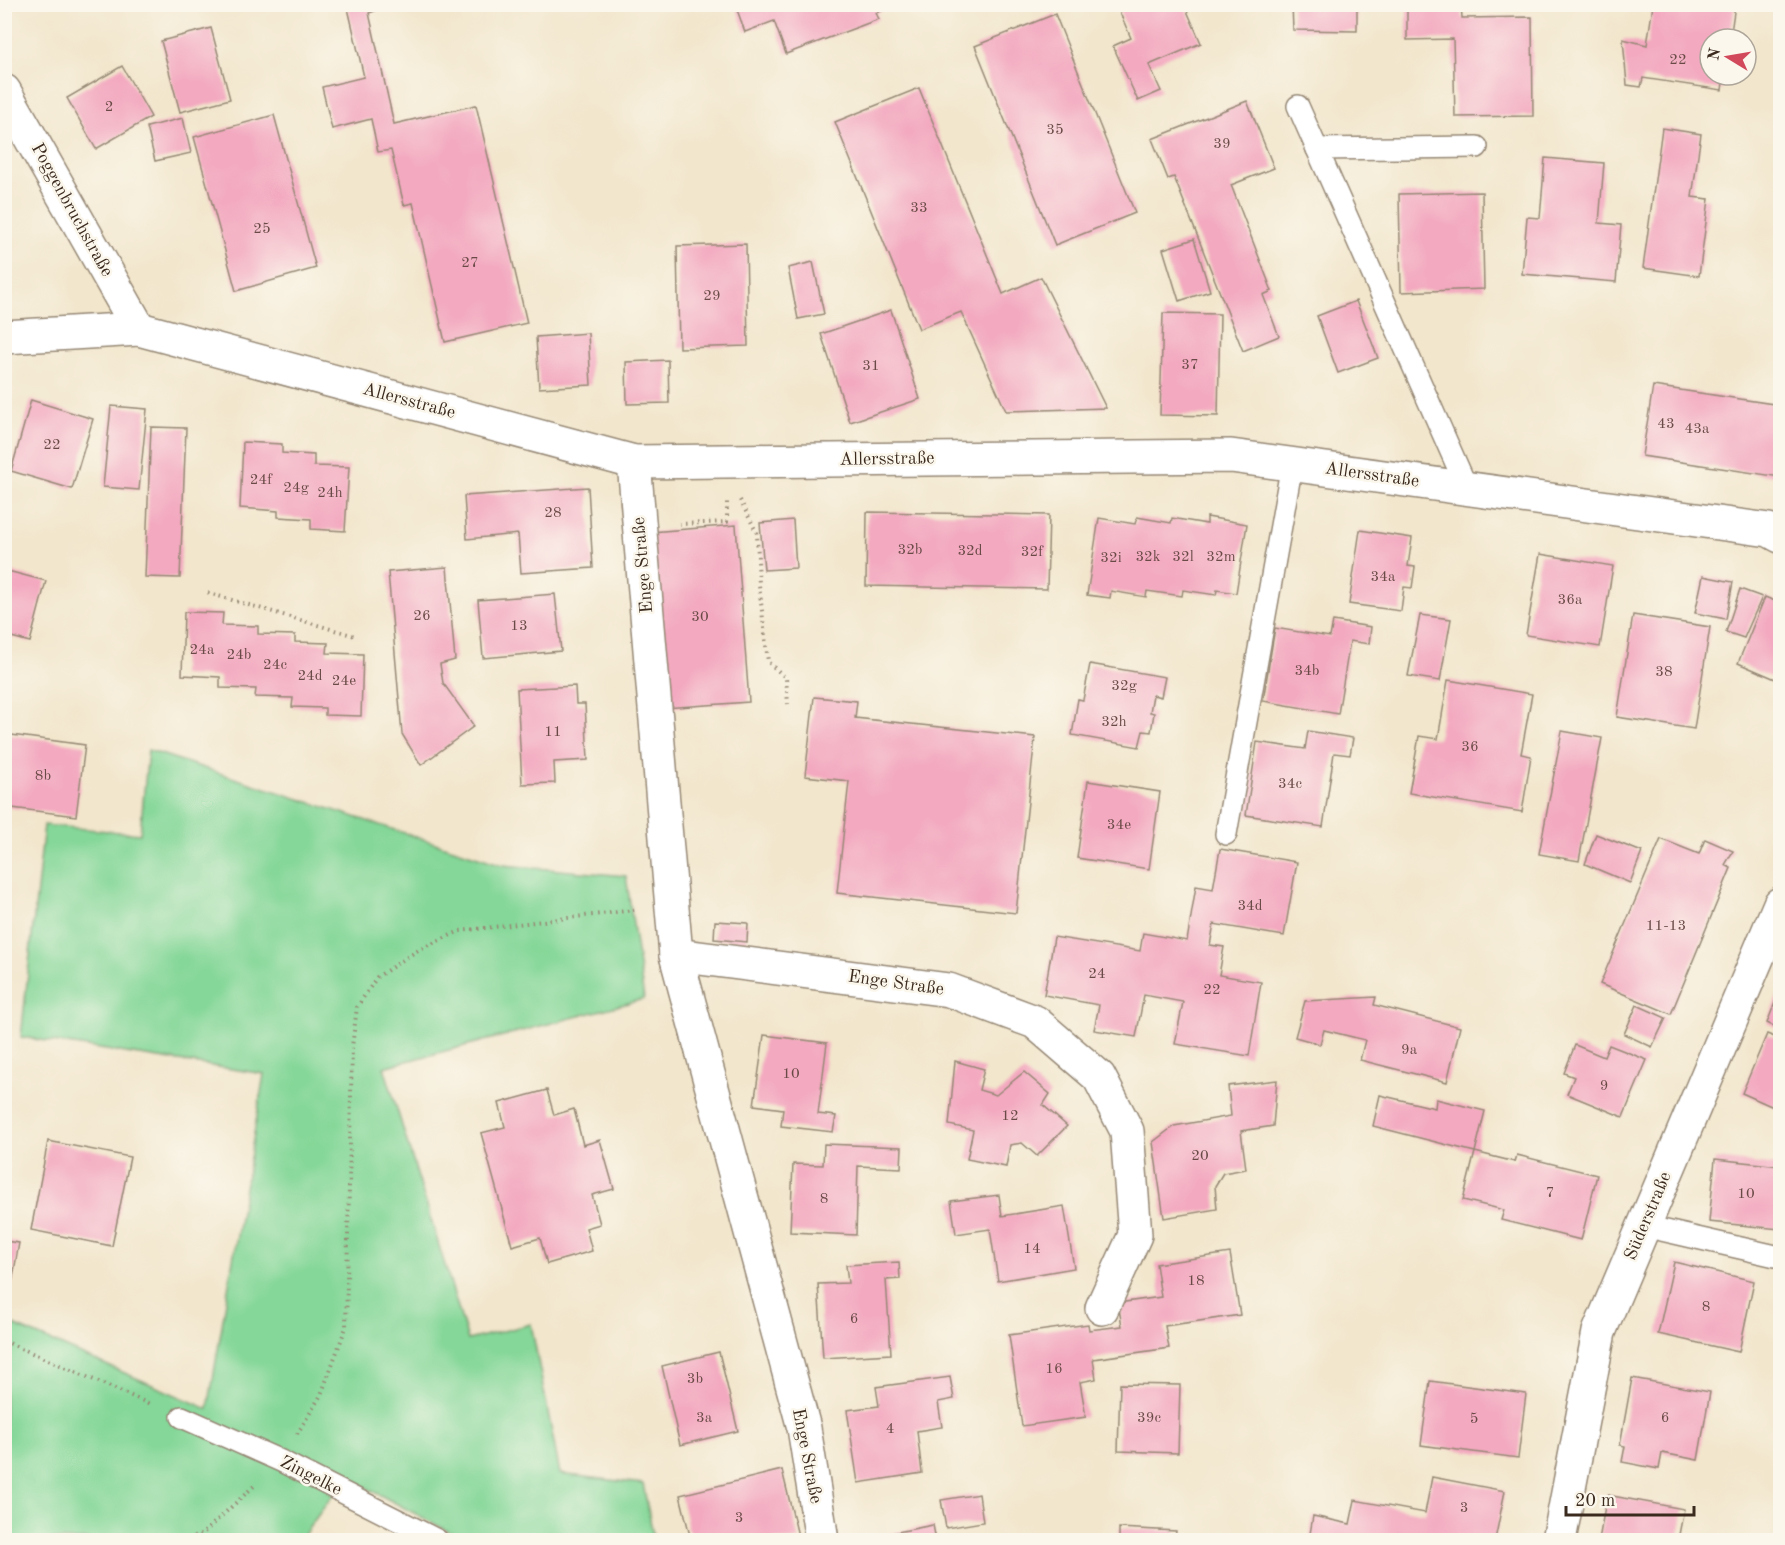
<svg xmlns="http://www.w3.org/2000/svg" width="1785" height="1545" font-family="'Old Standard TT',serif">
<rect width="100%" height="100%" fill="#fbf7ec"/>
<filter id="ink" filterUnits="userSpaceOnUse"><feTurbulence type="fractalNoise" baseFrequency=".0167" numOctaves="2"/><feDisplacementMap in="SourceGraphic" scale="12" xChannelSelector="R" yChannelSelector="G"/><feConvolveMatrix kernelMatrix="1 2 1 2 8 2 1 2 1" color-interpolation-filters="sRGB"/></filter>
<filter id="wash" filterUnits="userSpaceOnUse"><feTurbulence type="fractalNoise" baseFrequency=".008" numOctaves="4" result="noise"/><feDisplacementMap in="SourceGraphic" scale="24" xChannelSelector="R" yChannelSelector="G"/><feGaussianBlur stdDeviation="1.35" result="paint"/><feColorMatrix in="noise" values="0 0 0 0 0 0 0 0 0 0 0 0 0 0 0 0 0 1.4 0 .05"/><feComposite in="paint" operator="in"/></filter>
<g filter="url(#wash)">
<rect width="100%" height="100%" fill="#f2e6cc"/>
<path fill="#84d798" stroke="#60805b" stroke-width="1.5" d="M 148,750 L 503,865 L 626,876 L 644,999 L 384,1067 L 468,1340 L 531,1324 L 560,1474 L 643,1484 L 654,1540 L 465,1540 L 346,1477 L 300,1540 L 5,1540 L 4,1321 L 208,1409 L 264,1074 L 21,1037 L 44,825 L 140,834 Z"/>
<g id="blocks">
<g fill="#f3a9c0">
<path d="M 347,4 L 394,4 L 369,13 L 394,124 L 476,105 L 527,323 L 445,342 L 413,203 L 404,205 L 391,150 L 378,152 L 371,119 L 332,129 L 322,87 L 364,77 Z"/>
<path d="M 735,4 L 896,4 L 896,5 L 876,13 L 879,19 L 786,54 L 774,21 L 745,32 Z"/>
<path d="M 1116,4 L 1184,4 L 1201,43 L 1149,65 L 1161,91 L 1138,101 L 1113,46 L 1131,38 Z"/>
<path d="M 1292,4 L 1357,4 L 1357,31 L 1293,30 Z"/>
<path d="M 1407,4 L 1461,4 L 1462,18 L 1532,17 L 1533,116 L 1455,117 L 1453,39 L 1407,40 Z"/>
<path d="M 1653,5 L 1735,5 L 1730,39 L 1710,39 L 1710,75 L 1724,75 L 1722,90 L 1643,78 L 1641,87 L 1627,85 L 1623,39 L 1647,45 Z"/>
<path d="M 1055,14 L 1135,213 L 1055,245 L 975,46 Z"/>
<path d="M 211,28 L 230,99 L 180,112 L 161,41 Z"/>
<path d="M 122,66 L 151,117 L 96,149 L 67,98 Z"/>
<path d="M 919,88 L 1003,294 L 1041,277 L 1106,408 L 1006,411 L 961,312 L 919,329 L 835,122 Z"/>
<path d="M 1247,101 L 1274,168 L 1231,185 L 1272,291 L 1263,295 L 1279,336 L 1243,351 L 1174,177 L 1168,179 L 1152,139 Z"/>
<path d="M 274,115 L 316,268 L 236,291 L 194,137 Z"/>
<path d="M 183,118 L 191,153 L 155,161 L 147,127 Z"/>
<path d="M 1662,128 L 1701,134 L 1692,197 L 1709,199 L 1699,276 L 1643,268 Z"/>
<path d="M 1545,158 L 1604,163 L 1599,223 L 1621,225 L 1616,282 L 1522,274 L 1527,217 L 1540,218 Z"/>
<path d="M 1482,192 L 1484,289 L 1401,292 L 1399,194 Z"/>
<path d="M 1194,239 L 1210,291 L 1179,301 L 1163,249 Z"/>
<path d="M 746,244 L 748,346 L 679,348 L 677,246 Z"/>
<path d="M 813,262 L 824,314 L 798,319 L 788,268 Z"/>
<path d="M 1356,301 L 1378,358 L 1338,373 L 1317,316 Z"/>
<path d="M 891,310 L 920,399 L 850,422 L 821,334 Z"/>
<path d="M 1163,313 L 1220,314 L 1218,416 L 1160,415 Z"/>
<path d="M 588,333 L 591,385 L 539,388 L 536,337 Z"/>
<path d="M 668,360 L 669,403 L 627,404 L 626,362 Z"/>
<path d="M 1653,386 L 1780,405 L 1780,477 L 1642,456 Z"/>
<path d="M 31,400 L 93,419 L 72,489 L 11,471 Z"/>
<path d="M 111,406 L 147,409 L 139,490 L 103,487 Z"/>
<path d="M 151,427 L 186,428 L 180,578 L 145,577 Z"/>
<path d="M 243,442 L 282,444 L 282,453 L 314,455 L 314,466 L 349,467 L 345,531 L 311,529 L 311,519 L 278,517 L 278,511 L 240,508 Z"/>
<path d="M 588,487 L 593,568 L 521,573 L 518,534 L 467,539 L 464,496 Z"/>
<path d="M 867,512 L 1049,515 L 1047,589 L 866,586 Z"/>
<path d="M 1137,517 L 1171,523 L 1172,518 L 1207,524 L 1207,517 L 1247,524 L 1236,593 L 1217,590 L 1216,595 L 1183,590 L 1182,596 L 1147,591 L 1146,597 L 1111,591 L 1110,598 L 1087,595 L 1099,518 L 1135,524 Z"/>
<path d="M 793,520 L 796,568 L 764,570 L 760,523 Z"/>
<path d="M 736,525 L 749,702 L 664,708 L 651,532 Z"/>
<path d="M 1360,530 L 1412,538 L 1408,566 L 1415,567 L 1412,588 L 1404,587 L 1401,611 L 1349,604 Z"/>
<path d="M 1540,554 L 1613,566 L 1600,647 L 1526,635 Z"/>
<path d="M 447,567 L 455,660 L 440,664 L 443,683 L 474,726 L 421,765 L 402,734 L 388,572 Z"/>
<path d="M 4,570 L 46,581 L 30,642 L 4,635 Z"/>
<path d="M 1703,576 L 1733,582 L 1726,619 L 1695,613 Z"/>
<path d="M 1740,589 L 1762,597 L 1744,638 L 1726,632 Z"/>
<path d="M 555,594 L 561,651 L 483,658 L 478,600 Z"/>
<path d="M 1765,597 L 1780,603 L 1780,681 L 1738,663 Z"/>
<path d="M 184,612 L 223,613 L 222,625 L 258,626 L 258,634 L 295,635 L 295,642 L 328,643 L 327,653 L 363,654 L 361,716 L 325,715 L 325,708 L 292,707 L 293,698 L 255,697 L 256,689 L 220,688 L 220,677 L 182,675 Z"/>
<path d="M 1420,615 L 1451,619 L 1440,681 L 1408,676 Z"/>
<path d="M 1633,615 L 1710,627 L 1694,729 L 1617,717 Z"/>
<path d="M 1333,621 L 1371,627 L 1369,644 L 1350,641 L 1338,714 L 1263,701 L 1275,628 L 1330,637 Z"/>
<path d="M 1090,664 L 1165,677 L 1161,697 L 1153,695 L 1150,712 L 1154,713 L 1151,732 L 1143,731 L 1139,747 L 1072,735 L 1078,699 L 1083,700 Z"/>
<path d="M 1448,680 L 1532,694 L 1521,754 L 1531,756 L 1522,812 L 1409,793 L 1419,736 L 1438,739 Z"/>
<path d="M 575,686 L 576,704 L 585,704 L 588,760 L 554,762 L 555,783 L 522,784 L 517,689 Z"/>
<path d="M 814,697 L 857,701 L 855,718 L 1035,737 L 1016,913 L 837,893 L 849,781 L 805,776 Z"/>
<path d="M 1308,731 L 1353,738 L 1350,755 L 1334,753 L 1323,827 L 1246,815 L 1257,742 L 1305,749 Z"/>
<path d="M 1562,731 L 1602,738 L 1579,861 L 1539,854 Z"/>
<path d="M 4,734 L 85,745 L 76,816 L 4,807 Z"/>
<path d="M 1088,781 L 1160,792 L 1149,869 L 1077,858 Z"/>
<path d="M 1596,834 L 1642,852 L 1630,883 L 1585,864 Z"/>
<path d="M 1661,839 L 1699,854 L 1705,839 L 1733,851 L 1725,865 L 1731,868 L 1671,1014 L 1600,984 Z"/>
<path d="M 1220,849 L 1297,862 L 1284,936 L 1214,924 L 1210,945 L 1224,947 L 1219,975 L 1261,982 L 1249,1056 L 1175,1044 L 1183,1002 L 1144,995 L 1136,1037 L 1094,1030 L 1099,1005 L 1044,995 L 1054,937 L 1140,951 L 1143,933 L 1187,941 L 1196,886 L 1213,889 Z"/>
<path d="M 715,921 L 748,923 L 747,942 L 714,939 Z"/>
<path d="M 1780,990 L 1780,1029 L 1767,1023 Z"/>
<path d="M 1376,997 L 1374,1005 L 1460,1027 L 1447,1082 L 1360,1060 L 1365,1040 L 1324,1030 L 1320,1044 L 1295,1037 L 1305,1001 Z"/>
<path d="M 1637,1005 L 1666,1018 L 1652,1047 L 1624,1034 Z"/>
<path d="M 1767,1034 L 1780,1039 L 1780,1110 L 1742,1093 Z"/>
<path d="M 764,1035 L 827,1043 L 818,1114 L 836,1116 L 833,1132 L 781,1126 L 783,1109 L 754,1105 Z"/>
<path d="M 1575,1045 L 1604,1057 L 1609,1045 L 1647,1060 L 1623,1117 L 1567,1094 L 1574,1077 L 1564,1073 Z"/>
<path d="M 955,1061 L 984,1069 L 979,1090 L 996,1095 L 1024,1072 L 1050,1094 L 1043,1105 L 1067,1126 L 1037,1156 L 1022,1143 L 1010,1145 L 1006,1167 L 967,1159 L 973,1130 L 949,1125 Z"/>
<path d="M 1277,1080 L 1273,1126 L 1241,1131 L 1246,1169 L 1223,1173 L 1215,1186 L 1217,1209 L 1164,1218 L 1153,1142 L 1174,1126 L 1231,1116 L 1228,1086 Z"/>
<path d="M 547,1090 L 554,1115 L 574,1109 L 583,1145 L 600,1140 L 614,1189 L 592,1195 L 600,1224 L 586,1228 L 592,1251 L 547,1264 L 540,1238 L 512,1246 L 481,1133 L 505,1127 L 499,1103 Z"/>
<path d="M 1380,1095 L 1435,1108 L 1436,1099 L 1485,1111 L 1475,1152 L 1373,1126 Z"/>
<path d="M 48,1141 L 130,1157 L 112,1246 L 31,1230 Z"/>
<path d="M 824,1144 L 902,1147 L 901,1168 L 858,1166 L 856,1235 L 790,1232 L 793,1164 L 823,1165 Z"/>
<path d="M 1475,1152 L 1515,1162 L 1517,1155 L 1597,1175 L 1581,1240 L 1501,1220 L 1504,1210 L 1463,1200 Z"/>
<path d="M 1715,1159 L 1780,1166 L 1780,1229 L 1709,1222 Z"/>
<path d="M 999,1195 L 1002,1216 L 1064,1206 L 1074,1268 L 998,1281 L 990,1229 L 956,1234 L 951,1201 Z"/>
<path d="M 4,1241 L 19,1243 L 9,1300 L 4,1299 Z"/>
<path d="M 1230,1253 L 1240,1315 L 1165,1326 L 1169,1348 L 1093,1359 L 1096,1379 L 1080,1382 L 1086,1417 L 1022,1426 L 1009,1335 L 1088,1324 L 1089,1330 L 1122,1326 L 1118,1303 L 1161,1297 L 1156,1264 Z"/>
<path d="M 899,1262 L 900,1279 L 886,1280 L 891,1354 L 823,1358 L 818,1284 L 848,1283 L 846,1265 Z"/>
<path d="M 1674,1262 L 1754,1281 L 1739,1352 L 1658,1334 Z"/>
<path d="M 719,1352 L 738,1431 L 680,1445 L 662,1366 Z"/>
<path d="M 950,1377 L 954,1399 L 938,1402 L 942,1427 L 917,1431 L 922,1473 L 858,1483 L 847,1410 L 879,1406 L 876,1387 Z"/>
<path d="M 1632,1378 L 1710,1392 L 1698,1460 L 1662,1453 L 1659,1469 L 1622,1462 L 1625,1446 L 1620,1445 Z"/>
<path d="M 1430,1381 L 1526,1394 L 1518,1458 L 1421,1445 Z"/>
<path d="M 1120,1384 L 1180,1385 L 1178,1453 L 1118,1451 Z"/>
<path d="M 782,1470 L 799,1540 L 691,1540 L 680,1495 Z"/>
<path d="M 1432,1477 L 1505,1491 L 1495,1540 L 1309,1540 L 1313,1516 L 1350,1524 L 1355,1500 L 1425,1513 Z"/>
<path d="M 979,1494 L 983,1522 L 946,1528 L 941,1500 Z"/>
<path d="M 1607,1495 L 1684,1509 L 1678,1540 L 1599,1540 Z"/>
<path d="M 933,1525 L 936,1540 L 867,1540 L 867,1538 Z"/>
<path d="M 1119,1528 L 1176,1531 L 1175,1540 L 1119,1540 Z"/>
</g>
</g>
</g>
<g filter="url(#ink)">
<use href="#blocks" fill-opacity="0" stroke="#968875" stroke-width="1.5"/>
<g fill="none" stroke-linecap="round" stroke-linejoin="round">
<defs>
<g id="lane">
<path d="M 1298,106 L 1467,488"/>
<path d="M 1317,149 L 1477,147"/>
<path d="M 1226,834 L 1292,464"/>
<path d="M 1644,1226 L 1780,1257"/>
<path d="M 182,1417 L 281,1461 L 437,1540"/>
</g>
<g id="street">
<path d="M 4,91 L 139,329"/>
<path d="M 4,337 L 139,329 L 634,462 L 1231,456 L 1769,530 L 1780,536"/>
<path d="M 634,462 L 676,955 L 804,1428 L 822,1540"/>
<path d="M 676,955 L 949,990 L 1035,1022 L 1099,1077 L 1127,1131 L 1135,1235 L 1102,1308"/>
<path d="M 1559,1540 L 1599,1332 L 1780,904"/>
</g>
</defs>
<use href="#lane" stroke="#968875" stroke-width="24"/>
<use href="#street" stroke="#968875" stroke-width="36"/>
<g stroke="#968875" stroke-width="4" stroke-dasharray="1.5 4.5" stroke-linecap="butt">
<path d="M 740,500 L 757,533 L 759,585 L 768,662 L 786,678 L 788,704"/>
<path d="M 679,524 L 727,522 L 727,500"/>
<path d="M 208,593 L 355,636"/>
<path d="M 4,1341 L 152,1405"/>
<path d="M 297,1434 L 321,1395 L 346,1327 L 352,1047 L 357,1007 L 377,977 L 418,950 L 460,931 L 634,910"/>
<path d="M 182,1540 L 201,1535 L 254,1486"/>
</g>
<use href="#lane" stroke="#fff" stroke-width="21"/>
<use href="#street" stroke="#fff" stroke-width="33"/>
</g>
</g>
<g text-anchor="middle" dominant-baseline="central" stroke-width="5" stroke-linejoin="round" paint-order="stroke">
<g font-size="15" fill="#694a46">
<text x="1678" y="60">22</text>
<text x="109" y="107">2</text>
<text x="1055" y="130">35</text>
<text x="1222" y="144">39</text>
<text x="919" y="208">33</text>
<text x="262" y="229">25</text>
<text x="470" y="263">27</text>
<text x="712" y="296">29</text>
<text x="1190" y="365">37</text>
<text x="871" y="366">31</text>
<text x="1666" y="424">43</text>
<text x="1697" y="429">43a</text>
<text x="52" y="445">22</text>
<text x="261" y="480">24f</text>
<text x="296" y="488">24g</text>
<text x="330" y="493">24h</text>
<text x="553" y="513">28</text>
<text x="910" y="550">32b</text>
<text x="970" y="551">32d</text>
<text x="1032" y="552">32f</text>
<text x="1148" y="557">32k</text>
<text x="1183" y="557">32l</text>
<text x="1221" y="557">32m</text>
<text x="1111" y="558">32i</text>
<text x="1383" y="577">34a</text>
<text x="1570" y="600">36a</text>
<text x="422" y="616">26</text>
<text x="700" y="617">30</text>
<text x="519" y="626">13</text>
<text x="202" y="650">24a</text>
<text x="239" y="655">24b</text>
<text x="275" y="665">24c</text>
<text x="1307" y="671">34b</text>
<text x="1664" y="672">38</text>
<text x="310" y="676">24d</text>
<text x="344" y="681">24e</text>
<text x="1124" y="686">32g</text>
<text x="1114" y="722">32h</text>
<text x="553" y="732">11</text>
<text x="1470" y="747">36</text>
<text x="43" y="776">8b</text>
<text x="1290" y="784">34c</text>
<text x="1119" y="825">34e</text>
<text x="1250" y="906">34d</text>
<text x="1666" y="926">11-13</text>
<text x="1097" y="974">24</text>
<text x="1212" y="990">22</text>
<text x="1409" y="1050">9a</text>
<text x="791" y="1074">10</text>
<text x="1604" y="1086">9</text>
<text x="1010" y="1116">12</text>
<text x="1200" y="1156">20</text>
<text x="1550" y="1193">7</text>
<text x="1746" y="1194">10</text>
<text x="824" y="1199">8</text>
<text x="1032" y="1249">14</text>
<text x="1196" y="1281">18</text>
<text x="1706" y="1307">8</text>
<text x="854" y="1319">6</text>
<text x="1054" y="1369">16</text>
<text x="695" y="1379">3b</text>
<text x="704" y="1418">3a</text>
<text x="1149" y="1418">39c</text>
<text x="1665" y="1418">6</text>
<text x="1474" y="1419">5</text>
<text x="890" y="1429">4</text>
<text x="1464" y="1508">3</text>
<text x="739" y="1518">3</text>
</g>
<g font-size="18" fill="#3b2a1e" stroke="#fbf7ec">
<text transform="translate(72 210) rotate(61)">Poggenbruchstraße</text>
<text transform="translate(409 401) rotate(15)">Allersstraße</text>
<text transform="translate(887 459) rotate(-1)">Allersstraße</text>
<text transform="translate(1372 475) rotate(8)">Allersstraße</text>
<text transform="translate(643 565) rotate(-95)">Enge Straße</text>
<text transform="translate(896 983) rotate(8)">Enge Straße</text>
<text transform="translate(1648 1216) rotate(-67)">Süderstraße</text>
<text transform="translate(807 1456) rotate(79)">Enge Straße</text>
<text transform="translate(311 1476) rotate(27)">Zingelke</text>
</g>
</g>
<rect width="1785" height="1545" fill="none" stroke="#fbf7ec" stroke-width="24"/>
<g transform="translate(1728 57) rotate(281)"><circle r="28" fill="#fbf7ec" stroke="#aea59a" stroke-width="1.5"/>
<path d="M0-4.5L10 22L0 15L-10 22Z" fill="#d1495b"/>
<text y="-9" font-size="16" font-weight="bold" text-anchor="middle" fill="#3b2a1e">N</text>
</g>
<path d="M1566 1506v9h128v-9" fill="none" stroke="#3b2a1e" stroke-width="3"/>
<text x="1575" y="1506" font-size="18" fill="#3b2a1e" stroke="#fbf7ec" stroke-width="4.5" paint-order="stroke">20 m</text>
</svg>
